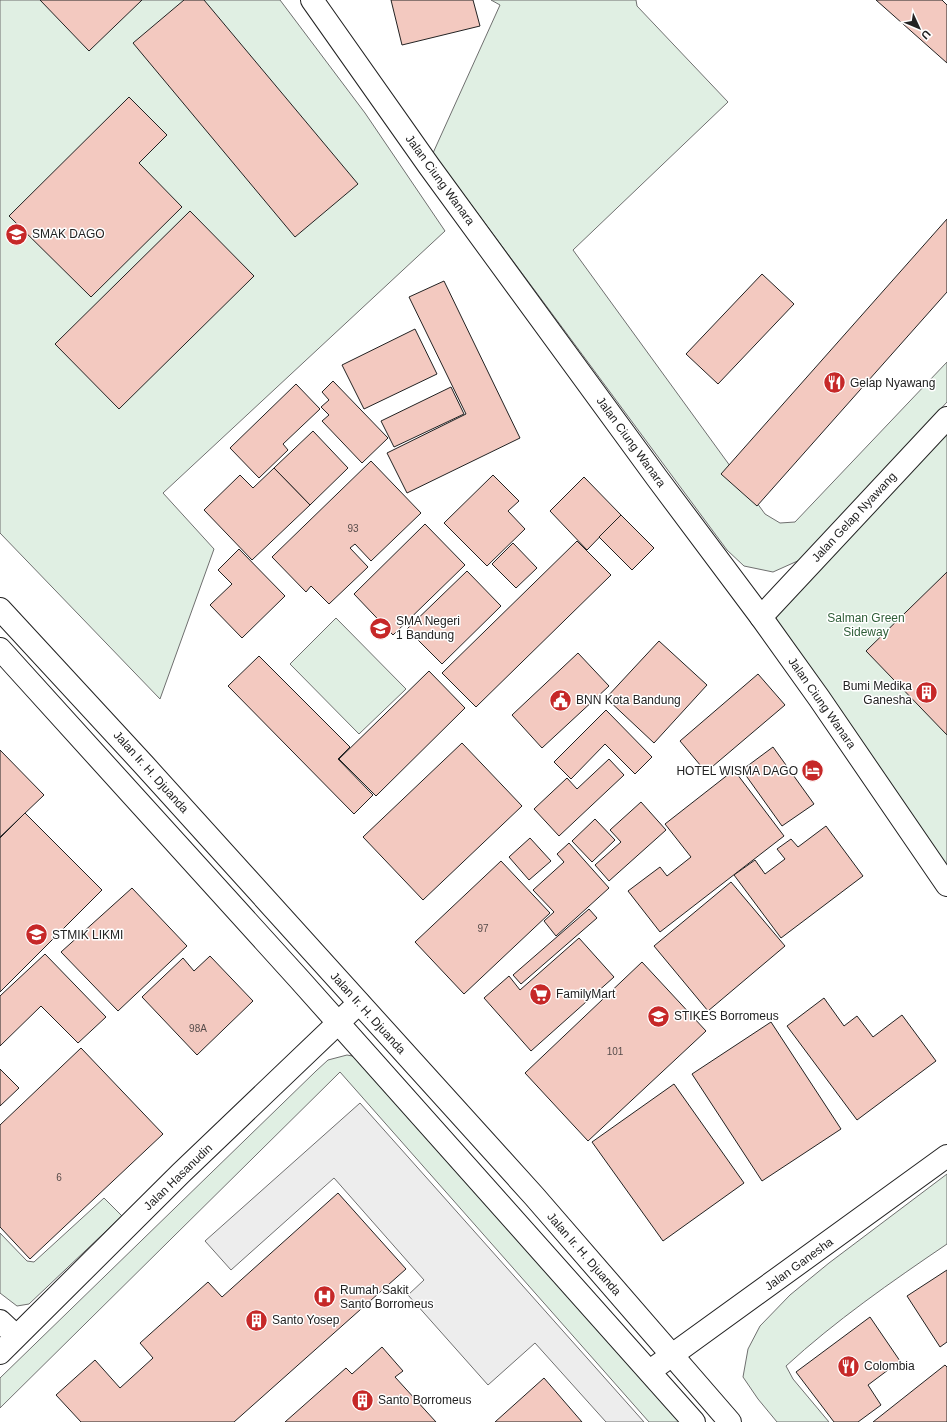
<svg xmlns="http://www.w3.org/2000/svg" width="947" height="1422" font-family="Arial,sans-serif">
<rect width="100%" height="100%" fill="#fff"/>
<g fill="#e0efe3" stroke="#6f6f6f">
<path d="M 0,0 L 280,0 L 365,113 L 445,231 L 163,493 L 214,549 L 160,699 L 0,533 Z"/>
<path d="M 491,0 L 636,0 L 637,6 L 728,102 L 573,250 L 765,514 L 780,523 L 795,522 L 947,362 L 947,402 L 802,559 L 773,572 L 744,566 L 727,550 L 433,153 L 500,5 Z"/>
<path d="M 947,418 L 947,873 L 761,617 Z"/>
<path d="M 336,618 L 406,689 L 359,734 L 290,664 Z"/>
<path d="M 347,1055 L 358,1057 L 689,1422 L 649,1422 L 340,1072 L 0,1408 L 0,1378 L 316,1071 L 328,1060 Z"/>
<path d="M 947,1174 L 947,1244 C 891,1282 835,1321 786,1366 L 793,1379 L 829,1422 L 777,1422 L 758,1399 L 743,1377 L 748,1349 L 760,1326 L 790,1295 L 829,1263 Z"/>
<path d="M 104,1198 L 122,1216 L 29,1304 L 17,1306 L 0,1293 L 0,1233 L 27,1261 L 34,1262 Z"/>
</g>
<path fill="#ededed" stroke="#6f6f6f" d="M 360,1103 L 644,1422 L 606,1422 L 535,1343 L 488,1385 L 408,1295 L 424,1280 L 334,1178 L 231,1270 L 205,1241 Z"/>
<g fill="#f3c9c0" stroke="#222">
<path d="M 40,0 L 142,0 L 89,51 Z"/>
<path d="M 184,0 L 204,0 L 358,184 L 295,237 L 133,43 Z"/>
<path d="M 391,0 L 473,0 L 480,26 L 402,45 Z"/>
<path d="M 876,0 L 942,0 L 947,5 L 947,63 Z"/>
<path d="M 129,97 L 167,135 L 139,163 L 182,207 L 91,297 L 9,216 Z"/>
<path d="M 190,211 L 254,276 L 119,409 L 55,344 Z"/>
<path d="M 947,219 L 947,292 L 757,506 L 721,474 Z"/>
<path d="M 762,274 L 794,304 L 718,384 L 686,354 Z"/>
<path d="M 444,281 L 520,438 L 407,493 L 387,453 L 466,414 L 409,297 Z"/>
<path d="M 415,329 L 437,374 L 364,409 L 342,365 Z"/>
<path d="M 333,381 L 388,438 L 362,463 L 322,421 L 329,415 L 321,407 L 329,400 L 322,392 Z"/>
<path d="M 296,384 L 320,409 L 283,444 L 288,450 L 259,478 L 230,448 Z"/>
<path d="M 451,387 L 464,414 L 394,447 L 381,421 Z"/>
<path d="M 313,431 L 348,468 L 310,505 L 274,468 Z"/>
<path d="M 371,461 L 421,513 L 371,561 L 355,544 L 350,548 L 368,567 L 329,604 L 311,586 L 306,592 L 272,557 Z"/>
<path d="M 274,468 L 310,505 L 252,560 L 204,510 L 240,475 L 253,488 Z"/>
<path d="M 493,475 L 519,501 L 508,511 L 525,529 L 487,566 L 444,523 Z"/>
<path d="M 584,477 L 621,515 L 587,550 L 550,511 Z"/>
<path d="M 621,515 L 654,548 L 632,570 L 599,537 Z"/>
<path d="M 425,524 L 465,565 L 393,635 L 354,594 Z"/>
<path d="M 577,541 L 611,575 L 476,707 L 442,673 Z"/>
<path d="M 513,543 L 537,568 L 516,588 L 492,564 Z"/>
<path d="M 239,549 L 285,596 L 242,638 L 210,605 L 232,584 L 218,570 Z"/>
<path d="M 467,571 L 501,606 L 442,664 L 407,629 Z"/>
<path d="M 947,572 L 947,735 L 866,651 Z"/>
<path d="M 659,641 L 707,685 L 654,743 L 606,698 Z"/>
<path d="M 578,653 L 609,686 L 542,748 L 512,715 Z"/>
<path d="M 259,656 L 350,747 L 338,759 L 373,795 L 354,814 L 228,686 Z"/>
<path d="M 429,671 L 465,708 L 376,796 L 339,759 Z"/>
<path d="M 758,674 L 785,705 L 706,772 L 680,741 Z"/>
<path d="M 606,710 L 652,757 L 635,774 L 605,744 L 571,779 L 554,762 Z"/>
<path d="M 462,743 L 522,806 L 423,900 L 363,837 Z"/>
<path d="M 773,747 L 814,804 L 782,826 L 742,770 Z"/>
<path d="M 0,750 L 44,795 L 0,837 Z"/>
<path d="M 609,759 L 624,775 L 559,836 L 534,809 L 567,778 L 577,789 Z"/>
<path d="M 734,770 L 784,836 L 660,932 L 628,891 L 660,867 L 667,876 L 691,857 L 665,824 Z"/>
<path d="M 641,802 L 666,830 L 609,881 L 595,865 L 621,842 L 610,830 Z"/>
<path d="M 25,813 L 102,890 L 0,992 L 0,838 Z"/>
<path d="M 595,819 L 615,840 L 592,862 L 572,841 Z"/>
<path d="M 826,826 L 863,876 L 781,938 L 734,875 L 755,860 L 765,874 L 785,859 L 777,849 L 791,839 L 798,847 Z"/>
<path d="M 530,838 L 551,861 L 529,880 L 509,857 Z"/>
<path d="M 569,843 L 609,888 L 556,936 L 544,921 L 554,912 L 533,890 L 564,862 L 557,854 Z"/>
<path d="M 501,861 L 550,913 L 464,994 L 415,942 Z"/>
<path d="M 731,882 L 785,946 L 708,1011 L 654,946 Z"/>
<path d="M 132,888 L 187,946 L 118,1011 L 61,952 Z"/>
<path d="M 589,909 L 597,918 L 521,984 L 513,975 Z"/>
<path d="M 579,938 L 614,977 L 531,1051 L 484,998 L 509,976 L 520,990 Z"/>
<path d="M 45,954 L 106,1017 L 78,1043 L 41,1006 L 0,1046 L 0,996 Z"/>
<path d="M 210,956 L 253,1001 L 197,1055 L 142,997 L 183,958 L 194,971 Z"/>
<path d="M 642,962 L 706,1031 L 588,1141 L 525,1073 Z"/>
<path d="M 824,998 L 844,1026 L 857,1016 L 873,1037 L 902,1015 L 936,1061 L 857,1120 L 787,1026 Z"/>
<path d="M 771,1022 L 841,1129 L 762,1181 L 692,1074 Z"/>
<path d="M 81,1048 L 163,1134 L 30,1259 L 0,1227 L 0,1125 Z"/>
<path d="M 0,1069 L 19,1088 L 0,1106 Z"/>
<path d="M 674,1084 L 744,1183 L 663,1241 L 592,1142 Z"/>
<path d="M 338,1193 L 406,1269 L 234,1422 L 81,1422 L 56,1395 L 95,1360 L 120,1388 L 153,1358 L 140,1343 L 208,1282 L 222,1297 Z"/>
<path d="M 947,1270 L 947,1342 L 940,1347 L 907,1296 Z"/>
<path d="M 870,1317 L 900,1361 L 868,1385 L 881,1405 L 858,1422 L 834,1422 L 796,1372 Z"/>
<path d="M 382,1347 L 403,1371 L 395,1377 L 436,1422 L 285,1422 L 346,1368 L 352,1374 Z"/>
<path d="M 945,1365 L 947,1367 L 947,1422 L 873,1422 Z"/>
<path d="M 544,1378 L 582,1422 L 495,1422 Z"/>
</g>
<g fill="none" stroke-linecap="round" stroke-linejoin="round">
<defs>
<g id="street">
<path d="M 312,0 L 429,166 L 657,478 L 761,617 L 819,698 L 947,885"/>
<path d="M 761,617 L 947,418"/>
<path d="M 0,1321 L 16,1336"/>
</g>
<g id="secondary">
<path d="M 0,1353 L 181,1173 L 359,1003"/>
<path d="M 650,1371 L 947,1156"/>
</g>
<g id="primary">
<path d="M 0,609 L 145,766 L 534,1196 L 730,1422"/>
<path d="M 0,649 L 300,980 L 694,1422"/>
</g>
</defs>
<use href="#street" stroke="#222" stroke-width="24"/>
<use href="#secondary" stroke="#222" stroke-width="24"/>
<use href="#primary" stroke="#222" stroke-width="24"/>
<use href="#street" stroke="#fff" stroke-width="22"/>
<use href="#secondary" stroke="#fff" stroke-width="22"/>
<use href="#primary" stroke="#fff" stroke-width="22"/>
</g>
<defs>
<symbol id="school-disc" viewBox="-11 -11 22 22"><circle r="9.5" fill="#c62828" stroke="#fff"/><path d="M0-5L7-2L0 1L-7-2ZM-4 1L0 2.5L4 1V4Q0 6-4 4Z" fill="#fff"/></symbol>
<symbol id="restaurant-disc" viewBox="-11 -11 22 22"><circle r="9.5" fill="#c62828" stroke="#fff"/><path d="M-5-6h1v4h1v-4h1v4h1v-4h1v5L-1.5 .5V6h-2V.5L-5-1ZM5-6V6H3V1.5H1.5Q1.5-4 5-6Z" fill="#fff"/></symbol>
<symbol id="building-disc" viewBox="-11 -11 22 22"><circle r="9.5" fill="#c62828" stroke="#fff"/><path d="M-4-6H4V6H1V3H-1V6H-4ZM-2.5-4.3h1.7v1.8h-1.7ZM.8-4.3h1.7v1.8H.8ZM-2.5-1h1.7V.8h-1.7ZM.8-1h1.7V.8H.8Z" fill="#fff"/></symbol>
<symbol id="civic-disc" viewBox="-11 -11 22 22"><circle r="9.5" fill="#c62828" stroke="#fff"/><path d="M-.6-6.5H3V-4.5H.6V-3L4-1V1h2V6H-6V1h2V-1L-.6-3ZM-1.2 2.5V6h2.4V2.5Z" fill="#fff"/></symbol>
<symbol id="hotel-disc" viewBox="-11 -11 22 22"><circle r="9.5" fill="#c62828" stroke="#fff"/><path d="M-6-4.5h1.5V1H6V5H4.5V3h-9V5H-6ZM-4 0a1.8 1.8 0 1 1 3.6 0ZM.5 0V-2.5h3Q6-2.5 6 0Z" fill="#fff"/></symbol>
<symbol id="university-disc" viewBox="-11 -11 22 22"><circle r="9.5" fill="#c62828" stroke="#fff"/><path d="M0-5L7-2L0 1L-7-2ZM-4 1L0 2.5L4 1V4Q0 6-4 4Z" fill="#fff"/></symbol>
<symbol id="supermarket-disc" viewBox="-11 -11 22 22"><circle r="9.5" fill="#c62828" stroke="#fff"/><path d="M-6-5.5h2.5l.6 2H6L4.5 2H-2.5L-4.4-4H-6ZM-1.5 3.2a1.3 1.3 0 1 0 .1 0ZM3 3.2a1.3 1.3 0 1 0 .1 0Z" fill="#fff"/></symbol>
<symbol id="hospital-disc" viewBox="-11 -11 22 22"><circle r="9.5" fill="#c62828" stroke="#fff"/><path d="M-5-5h3v3.5h4V-5h3V5h-3V1.5h-4V5h-3Z" fill="#fff"/></symbol>
</defs>
<g fill-rule="evenodd">
<use href="#school-disc" x="4" y="222" width="25" height="25"/>
<use href="#restaurant-disc" x="822" y="370" width="25" height="25"/>
<use href="#school-disc" x="368" y="616" width="25" height="25"/>
<use href="#building-disc" x="914" y="680" width="25" height="25"/>
<use href="#civic-disc" x="548" y="688" width="25" height="25"/>
<use href="#hotel-disc" x="800" y="758" width="25" height="25"/>
<use href="#university-disc" x="24" y="922" width="25" height="25"/>
<use href="#supermarket-disc" x="528" y="982" width="25" height="25"/>
<use href="#university-disc" x="646" y="1004" width="25" height="25"/>
<use href="#hospital-disc" x="312" y="1284" width="25" height="25"/>
<use href="#building-disc" x="244" y="1308" width="25" height="25"/>
<use href="#restaurant-disc" x="836" y="1354" width="25" height="25"/>
<use href="#building-disc" x="350" y="1388" width="25" height="25"/>
</g>
<g text-anchor="middle" dominant-baseline="central" stroke-width="3" stroke-linejoin="round" paint-order="stroke">
<g font-size="10" fill="#564c4a">
<text x="353" y="528">93</text>
<text x="483" y="928">97</text>
<text x="198" y="1028">98A</text>
<text x="615" y="1051">101</text>
<text x="59" y="1177">6</text>
</g>
<g font-size="12" fill="#222" stroke="#fff">
<text transform="translate(440 180) rotate(54)">Jalan Ciung Wanara</text>
<text transform="translate(631 442) rotate(54)">Jalan Ciung Wanara</text>
<text transform="translate(854 517) rotate(-47)">Jalan Gelap Nyawang</text>
<text transform="translate(822 703) rotate(55)">Jalan Ciung Wanara</text>
<text transform="translate(151 772) rotate(48)">Jalan Ir. H. Djuanda</text>
<text transform="translate(368 1013) rotate(48)">Jalan Ir. H. Djuanda</text>
<text transform="translate(178 1177) rotate(-44)">Jalan Hasanudin</text>
<text transform="translate(584 1254) rotate(49)">Jalan Ir. H. Djuanda</text>
<text transform="translate(799 1264) rotate(-36)">Jalan Ganesha</text>
</g>
<g font-size="12" fill="#222" stroke="#fff" text-anchor="start">
<text x="32" y="234">SMAK DAGO</text>
<text x="850" y="383">Gelap Nyawang</text>
<text x="396" y="621">SMA Negeri<tspan x="396" dy="14">1 Bandung</tspan></text>
<text x="912" y="686" text-anchor="end">Bumi Medika<tspan x="912" dy="14">Ganesha</tspan></text>
<text x="576" y="700">BNN Kota Bandung</text>
<text x="798" y="771" text-anchor="end">HOTEL WISMA DAGO</text>
<text x="52" y="935">STMIK LIKMI</text>
<text x="556" y="994">FamilyMart</text>
<text x="674" y="1016">STIKES Borromeus</text>
<text x="340" y="1290">Rumah Sakit<tspan x="340" dy="14">Santo Borromeus</tspan></text>
<text x="272" y="1320">Santo Yosep</text>
<text x="864" y="1366">Colombia</text>
<text x="378" y="1400">Santo Borromeus</text>
</g>
<g font-size="12" fill="#2f5e38" stroke="#fff">
<text x="866" y="618">Salman Green<tspan x="866" dy="14">Sideway</tspan></text>
</g>
</g>
<g transform="translate(919 28) rotate(134)" stroke="#ffffff" stroke-width="3" paint-order="stroke">
<path d="M0-3L7 15L0 10L-7 15Z" fill="#222222"/>
<text y="-6" font-size="11" font-weight="bold" text-anchor="middle" fill="#222222">U</text>
</g>
</svg>
